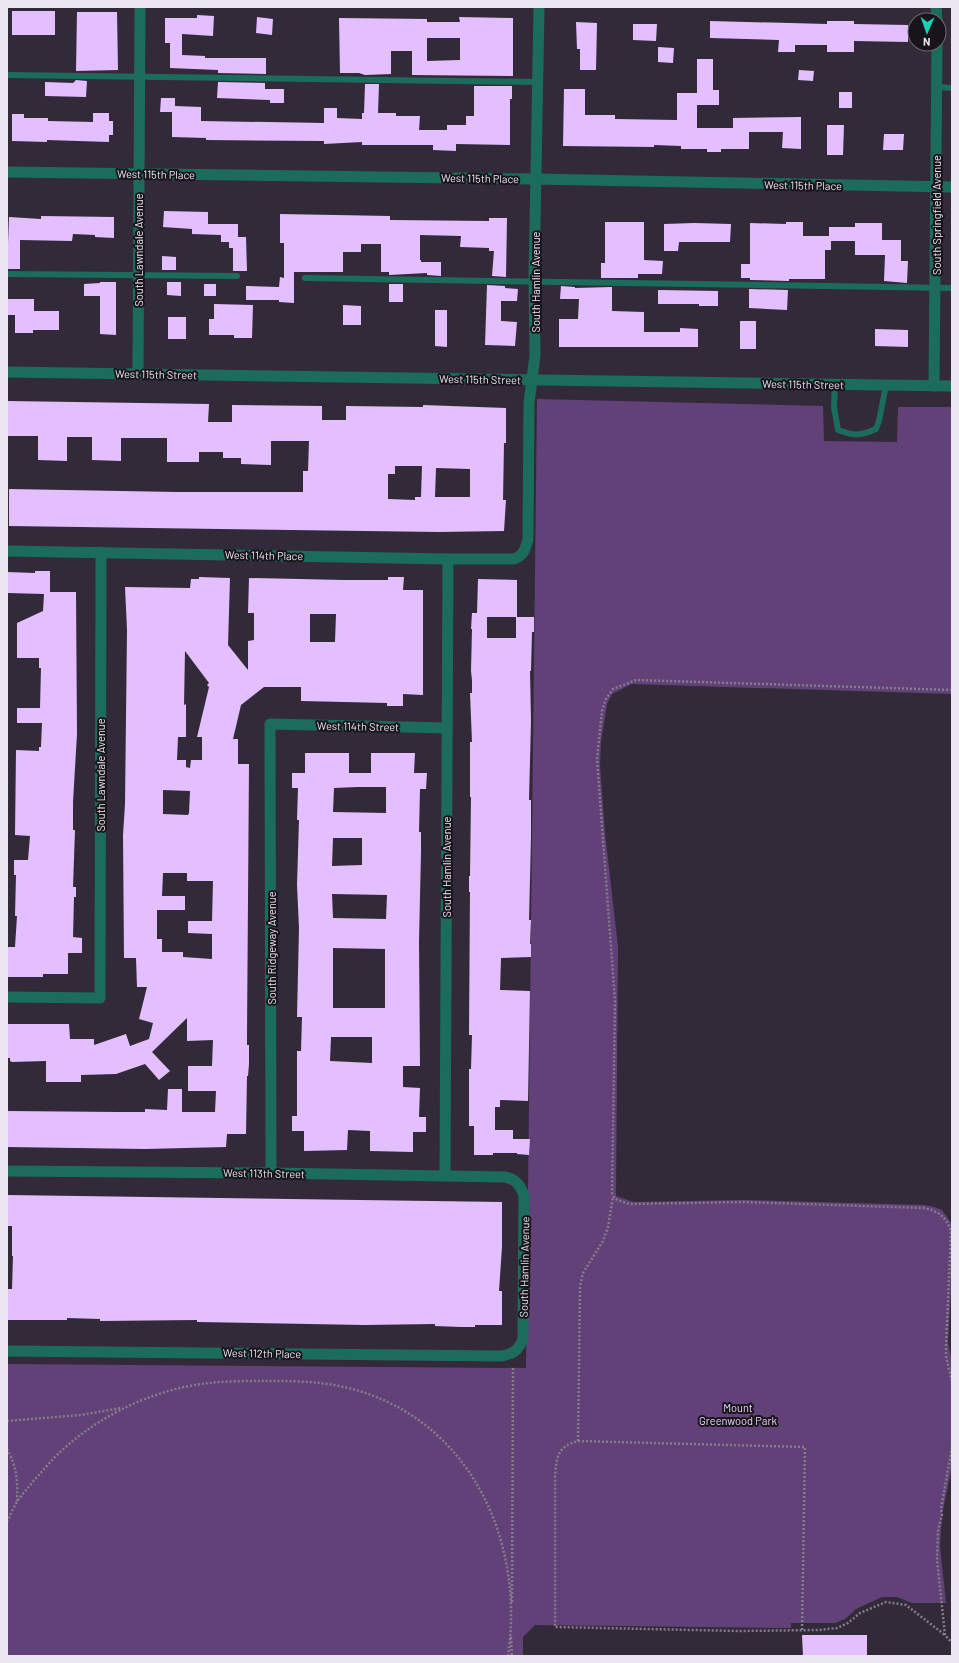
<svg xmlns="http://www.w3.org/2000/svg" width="959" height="1663" font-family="Barlow,sans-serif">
<rect width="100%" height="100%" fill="#332a39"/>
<path fill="#624178" d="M 537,399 L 823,406 L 824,441 L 897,442 L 898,407 L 952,407 L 952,694 L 632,684 L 612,694 L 607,704 L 601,742 L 600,766 L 605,833 L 618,947 L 616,1196 L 634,1202 L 743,1200 L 924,1205 L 934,1207 L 942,1210 L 952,1224 L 952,1273 L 948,1342 L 952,1362 L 952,1466 L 942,1515 L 940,1546 L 946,1603 L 912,1603 L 897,1597 L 882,1597 L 856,1609 L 845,1619 L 835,1623 L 791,1623 L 791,1628 L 535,1625 L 523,1637 L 523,1656 L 7,1656 L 7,1364 L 526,1368 Z"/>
<g fill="#e4bfff" fill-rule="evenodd">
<rect x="12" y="11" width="43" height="24"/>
<path d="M 77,12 L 117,12 L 118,70 L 76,71 Z"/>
<path d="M 197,15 L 214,16 L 213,36 L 182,34 L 182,55 L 205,56 L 205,58 L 266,58 L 266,74 L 218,73 L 218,70 L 170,68 L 170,43 L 165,43 L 165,18 L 197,18 Z"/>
<path d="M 257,17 L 273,19 L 272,35 L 256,33 Z"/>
<path d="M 459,17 L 513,18 L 513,76 L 412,75 L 412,51 L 391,51 L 391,74 L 365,75 L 359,73 L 340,73 L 339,18 L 427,19 L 427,22 L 460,22 ZM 427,38 L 460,38 L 460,60 L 427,61 Z"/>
<path d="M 710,21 L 827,24 L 827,21 L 854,21 L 854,24 L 908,25 L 908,42 L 854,41 L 854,52 L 827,52 L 827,45 L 795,45 L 795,52 L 778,52 L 779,40 L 710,38 Z"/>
<path d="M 576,22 L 597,23 L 596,70 L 580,70 L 580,49 L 577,49 Z"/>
<path d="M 633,24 L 657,24 L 656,41 L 633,40 Z"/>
<path d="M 658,47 L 674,48 L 673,63 L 658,62 Z"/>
<path d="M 697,59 L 713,59 L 713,90 L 719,90 L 719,105 L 697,105 L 697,128 L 733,128 L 733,118 L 801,117 L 801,149 L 782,148 L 783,132 L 749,132 L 749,149 L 721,149 L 721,152 L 707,152 L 707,149 L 681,149 L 681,146 L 654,145 L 654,147 L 563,146 L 564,89 L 585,89 L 585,115 L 615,115 L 615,119 L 677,120 L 677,93 L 697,93 Z"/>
<path d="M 799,70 L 814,71 L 813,81 L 798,80 Z"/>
<path d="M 76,80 L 87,81 L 86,97 L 45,96 L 45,82 L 73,83 Z"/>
<path d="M 218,82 L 265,83 L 265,89 L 284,89 L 284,103 L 270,103 L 270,100 L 217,98 Z"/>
<path d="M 365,84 L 379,84 L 378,113 L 396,113 L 396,116 L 420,116 L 419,130 L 447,130 L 447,125 L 466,125 L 466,116 L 474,116 L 474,86 L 512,86 L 512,99 L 510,99 L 510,145 L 456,144 L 456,151 L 433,150 L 433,145 L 362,145 L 362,142 L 324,144 L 324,141 L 206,140 L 206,138 L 172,137 L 172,112 L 160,112 L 161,98 L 175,98 L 175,106 L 201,107 L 201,121 L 324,123 L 324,108 L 337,108 L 337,118 L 362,119 L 362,113 L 364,113 Z"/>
<rect x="839" y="92" width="13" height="16"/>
<path d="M 93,113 L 109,113 L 109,121 L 113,121 L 113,135 L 109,135 L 109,142 L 47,140 L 47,142 L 12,141 L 12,114 L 24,114 L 24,118 L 48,118 L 48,121 L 93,122 Z"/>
<path d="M 827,125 L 844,125 L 843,155 L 827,155 Z"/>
<path d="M 884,134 L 904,134 L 903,150 L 883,150 Z"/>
<path d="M 164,211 L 208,212 L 208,224 L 238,224 L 238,237 L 246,237 L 247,271 L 233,271 L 233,248 L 229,248 L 229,242 L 221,242 L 221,235 L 192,234 L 192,229 L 163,227 Z"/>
<path d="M 280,214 L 390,216 L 390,220 L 489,221 L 489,218 L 507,218 L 506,277 L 492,276 L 494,251 L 489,251 L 489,248 L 460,247 L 461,236 L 420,235 L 420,260 L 421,260 L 421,262 L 441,262 L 441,276 L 427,275 L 427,273 L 389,275 L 389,272 L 381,272 L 381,244 L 361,244 L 361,252 L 343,252 L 343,272 L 294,272 L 294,303 L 279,302 L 279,300 L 246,300 L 246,286 L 279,287 L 280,277 L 284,278 L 284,243 L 280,243 Z"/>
<path d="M 41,216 L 114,217 L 114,238 L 95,237 L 95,235 L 73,234 L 72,241 L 20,240 L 20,269 L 7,269 L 9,217 L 41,219 Z"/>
<path d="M 605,222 L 644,222 L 644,260 L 663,261 L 662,274 L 638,274 L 638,278 L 601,278 L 601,263 L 605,263 Z"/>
<path d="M 786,222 L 803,222 L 803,236 L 829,236 L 829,227 L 855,227 L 855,223 L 882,223 L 882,240 L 901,240 L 901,261 L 908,261 L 907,283 L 884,281 L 885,255 L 855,255 L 855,241 L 831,241 L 831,250 L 825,250 L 825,279 L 789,279 L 789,281 L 750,280 L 750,278 L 741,278 L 741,264 L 750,264 L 750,223 L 786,224 Z"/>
<path d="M 694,223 L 731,224 L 730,242 L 679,242 L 678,251 L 664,251 L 664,224 Z"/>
<path d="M 162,256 L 176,257 L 176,270 L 162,270 Z"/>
<path d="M 100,282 L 116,282 L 116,335 L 100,334 L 100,296 L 84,296 L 84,284 L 100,283 Z"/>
<path d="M 167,282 L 181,282 L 181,296 L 167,295 Z"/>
<rect x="204" y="284" width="12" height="12"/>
<rect x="389" y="284" width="14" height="18"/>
<path d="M 487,285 L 505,286 L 505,288 L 518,289 L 517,301 L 501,301 L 501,321 L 517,322 L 515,346 L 485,345 Z"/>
<path d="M 561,286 L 575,287 L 575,288 L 612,287 L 612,311 L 644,312 L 644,332 L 680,332 L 680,328 L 698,329 L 698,347 L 559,347 L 559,319 L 578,319 L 579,299 L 560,299 Z"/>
<path d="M 749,289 L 788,290 L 787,310 L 749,308 Z"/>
<path d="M 658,290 L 718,291 L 718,306 L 699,306 L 699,304 L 658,304 Z"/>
<path d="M 7,299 L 34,299 L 34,311 L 59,311 L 59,330 L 33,330 L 33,333 L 15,333 L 15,315 L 7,315 Z"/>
<path d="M 214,304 L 253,305 L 252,338 L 234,338 L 234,335 L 209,335 L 209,319 L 214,319 Z"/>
<path d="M 343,305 L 361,306 L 361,325 L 343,325 Z"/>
<path d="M 435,310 L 447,310 L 447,347 L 435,346 Z"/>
<rect x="168" y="317" width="18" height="22"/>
<rect x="740" y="321" width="16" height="28"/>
<path d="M 875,329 L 908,330 L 908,347 L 875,346 Z"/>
<path d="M 7,401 L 209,404 L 208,422 L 232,422 L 232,405 L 322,406 L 322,420 L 346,420 L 346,406 L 423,407 L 423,405 L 506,408 L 506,443 L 504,443 L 503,500 L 506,500 L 504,531 L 439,532 L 9,526 L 9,489 L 177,492 L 303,492 L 303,471 L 308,471 L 309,441 L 271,441 L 271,465 L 241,464 L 241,458 L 223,458 L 223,452 L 199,452 L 199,462 L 167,462 L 167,438 L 121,438 L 121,461 L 92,460 L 92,437 L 67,437 L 67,461 L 38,460 L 38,436 L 7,436 ZM 395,466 L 422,466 L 421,497 L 415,497 L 415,500 L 388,499 L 388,474 L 395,474 ZM 436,468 L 470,469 L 470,497 L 435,497 Z"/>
<path d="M 35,571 L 50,571 L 50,592 L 76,592 L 77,734 L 73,802 L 73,830 L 75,830 L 73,887 L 76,887 L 76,897 L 74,897 L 73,937 L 82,938 L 82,953 L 68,953 L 68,974 L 43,974 L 43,977 L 7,977 L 7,947 L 15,947 L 17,916 L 15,916 L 16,875 L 14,875 L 14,860 L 28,860 L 30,836 L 15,835 L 16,750 L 39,751 L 39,747 L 41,747 L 42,723 L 17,723 L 17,708 L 40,708 L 41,668 L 39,668 L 39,658 L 17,658 L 17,623 L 43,611 L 44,594 L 7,593 L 7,572 L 35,573 Z"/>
<path d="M 199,577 L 230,578 L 228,645 L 248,670 L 248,641 L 254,640 L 254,613 L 248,613 L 249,578 L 344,580 L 388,580 L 388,577 L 404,577 L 403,590 L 423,590 L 423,695 L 403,694 L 403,706 L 387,706 L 387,703 L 301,701 L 301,687 L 264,687 L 241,705 L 233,739 L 238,739 L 238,764 L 249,764 L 247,1034 L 247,1045 L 249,1045 L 249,1064 L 248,1076 L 247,1076 L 246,1134 L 227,1134 L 226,1147 L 145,1149 L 7,1147 L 7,1111 L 118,1112 L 145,1112 L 145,1109 L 167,1110 L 168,1089 L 182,1089 L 182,1112 L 215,1112 L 216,1091 L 188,1091 L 188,1066 L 212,1066 L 213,1040 L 187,1041 L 187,1018 L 152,1052 L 170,1071 L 159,1080 L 145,1064 L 116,1074 L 81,1075 L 81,1082 L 46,1082 L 46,1061 L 12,1062 L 10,1061 L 10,1058 L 7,1058 L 7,1024 L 69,1024 L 70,1039 L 94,1039 L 94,1045 L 126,1034 L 130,1046 L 149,1039 L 153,1023 L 139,1019 L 147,987 L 137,987 L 136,958 L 124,958 L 123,835 L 125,804 L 127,630 L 125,587 L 190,588 L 191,579 L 199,579 ZM 310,614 L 336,614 L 335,642 L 310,642 ZM 185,651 L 209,683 L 207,685 L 209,687 L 197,737 L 202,737 L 202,760 L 191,760 L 190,768 L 186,767 L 186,760 L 177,760 L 178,737 L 186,737 L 186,704 L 184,705 ZM 163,790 L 190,791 L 189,813 L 188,815 L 163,814 ZM 163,873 L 187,873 L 187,881 L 213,881 L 212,921 L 188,921 L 188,933 L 212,934 L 212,959 L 183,957 L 183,952 L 162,952 L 162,939 L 157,939 L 157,910 L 185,910 L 185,896 L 162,896 Z"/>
<path d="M 478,579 L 517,580 L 517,617 L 487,617 L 487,638 L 516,638 L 516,617 L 534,617 L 534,632 L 532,632 L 531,671 L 530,671 L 531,721 L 529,800 L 531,800 L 531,838 L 529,920 L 531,920 L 530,944 L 531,944 L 531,957 L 501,958 L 500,990 L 530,991 L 528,1101 L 500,1100 L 500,1107 L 495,1107 L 495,1130 L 513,1130 L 513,1139 L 530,1139 L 529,1155 L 517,1154 L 517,1153 L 493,1153 L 493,1155 L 474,1155 L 474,1126 L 469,1126 L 469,1069 L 471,1069 L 472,1035 L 469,1035 L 470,892 L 469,892 L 469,876 L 470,876 L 471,797 L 470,797 L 470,742 L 472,742 L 470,693 L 472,693 L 472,680 L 471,671 L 472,629 L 471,629 L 472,613 L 477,613 Z"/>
<path d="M 305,753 L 349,753 L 349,773 L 371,773 L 371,753 L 415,753 L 414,773 L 427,773 L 426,789 L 420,789 L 419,832 L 421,832 L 421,852 L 419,941 L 420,1066 L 403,1066 L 403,1087 L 420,1088 L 419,1117 L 426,1117 L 426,1132 L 413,1132 L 413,1152 L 370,1151 L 370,1131 L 348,1130 L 347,1150 L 304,1151 L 304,1131 L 292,1131 L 292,1116 L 297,1116 L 297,1051 L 301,1051 L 302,1017 L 297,1017 L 299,928 L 297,885 L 299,820 L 297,820 L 298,788 L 292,788 L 292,773 L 305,773 ZM 357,787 L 386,787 L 386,813 L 333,812 L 334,788 ZM 333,838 L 362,838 L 362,865 L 332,866 ZM 332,894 L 387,895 L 386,919 L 333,918 ZM 333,948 L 385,949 L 385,1008 L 333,1008 ZM 331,1037 L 372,1037 L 372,1063 L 330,1061 Z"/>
<path d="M 7,1195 L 502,1202 L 502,1247 L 499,1291 L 502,1291 L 502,1325 L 475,1325 L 475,1327 L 461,1327 L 435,1326 L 435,1324 L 364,1325 L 197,1322 L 197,1320 L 100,1321 L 100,1319 L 67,1318 L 67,1320 L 7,1320 L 7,1289 L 12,1289 L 13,1256 L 12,1256 L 12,1226 L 7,1226 Z"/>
<path d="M 802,1635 L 867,1635 L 867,1656 L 803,1656 Z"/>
</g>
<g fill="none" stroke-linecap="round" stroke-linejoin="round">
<g stroke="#847d8a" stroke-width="2.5" stroke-dasharray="2 2" stroke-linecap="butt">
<path d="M 952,690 L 636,680 L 613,689 L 606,699 L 602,711 L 597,759 L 615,1001 L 612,1193 L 615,1199 L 629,1204 L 744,1202 L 924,1208 C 939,1211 946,1217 951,1231 L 946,1347 L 946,1356 L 952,1382"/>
<path d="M 7,1421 L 81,1415 L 121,1408"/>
<path d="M 578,1441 L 580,1286 L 583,1273 L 603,1241 L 608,1227 L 613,1197"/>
<path d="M 952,1447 L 941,1509 L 942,1515 L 938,1531 L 937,1560 L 945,1635 L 952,1643"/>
<path d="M 7,1449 C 17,1466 18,1483 17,1502"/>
<path d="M 7,1522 C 10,1516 13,1508 17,1502 C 22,1494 29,1487 35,1479 C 42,1472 48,1464 55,1457 C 95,1417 153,1389 209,1383 C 227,1381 247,1381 265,1381 C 289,1381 315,1381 339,1386 C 465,1411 526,1536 508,1656"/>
<path d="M 512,1602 L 513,1366"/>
<path d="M 802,1630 L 805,1447 L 578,1441 C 557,1447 557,1456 555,1476 L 555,1627 L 739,1631 L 819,1630 L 837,1628 L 848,1623 L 860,1613 L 886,1602 L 906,1605 L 945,1635"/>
<path d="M 511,1637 L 512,1656"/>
</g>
<g stroke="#1c6c5c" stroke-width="6">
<path d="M 7,75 L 537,82"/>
<path d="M 937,87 L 952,88"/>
<path d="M 7,274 L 237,276"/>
<path d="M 305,278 L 952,288"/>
<path d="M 835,384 L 834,407 L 838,430 C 854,436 860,436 876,429 L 879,421 L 886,385"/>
</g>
<g stroke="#1c6c5c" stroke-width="11">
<path d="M 936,7 L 937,20"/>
<path d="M 7,172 L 535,179 L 952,187"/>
<path d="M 138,374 L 140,7"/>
<path d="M 934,386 L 937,44"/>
<path d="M 7,551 L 448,559 L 514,559 C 524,555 525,550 528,539 L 529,403 L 535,355 L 534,281 L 539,7"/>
<path d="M 7,997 L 100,998 L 101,552"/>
<path d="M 7,1171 L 271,1173 L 505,1177 C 516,1179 520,1185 524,1195 L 523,1339 C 518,1351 513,1354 501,1356 L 7,1351"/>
<path d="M 271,1173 L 270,724 L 447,728"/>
<path d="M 445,1176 L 448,559"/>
</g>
<path stroke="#1c6c5c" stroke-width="11" d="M 7,372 L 952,386"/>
</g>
<g text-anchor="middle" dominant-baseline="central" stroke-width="4" stroke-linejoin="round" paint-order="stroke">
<g font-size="11" fill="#ebe6f0" stroke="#18141b">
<text transform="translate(156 174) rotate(1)">West 115th Place</text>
<text transform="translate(480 178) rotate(1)">West 115th Place</text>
<text transform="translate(803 185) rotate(1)">West 115th Place</text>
<text transform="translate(936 215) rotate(-90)">South Springfield Avenue</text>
<text transform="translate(138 250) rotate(-90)">South Lawndale Avenue</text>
<text transform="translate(535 282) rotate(-90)">South Hamlin Avenue</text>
<text transform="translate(156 374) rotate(1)">West 115th Street</text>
<text transform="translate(480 379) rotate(1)">West 115th Street</text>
<text transform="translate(803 384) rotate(1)">West 115th Street</text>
<text transform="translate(264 555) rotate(1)">West 114th Place</text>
<text transform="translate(358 726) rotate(1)">West 114th Street</text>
<text transform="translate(100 775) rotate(-90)">South Lawndale Avenue</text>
<text transform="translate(446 867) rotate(-90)">South Hamlin Avenue</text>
<text transform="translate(271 948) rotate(-90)">South Ridgeway Avenue</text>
<text transform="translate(264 1173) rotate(1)">West 113th Street</text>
<text transform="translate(524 1267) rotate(-89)">South Hamlin Avenue</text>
<text transform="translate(262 1353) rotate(1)">West 112th Place</text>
</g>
<g font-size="11" fill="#ead4fc" stroke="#18141b">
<text x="738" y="1407">Mount<tspan x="738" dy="13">Greenwood Park</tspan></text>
</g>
</g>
<rect width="959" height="1663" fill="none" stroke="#ebe6f0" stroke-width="16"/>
<g transform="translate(927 32) rotate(182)"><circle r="19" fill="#18141b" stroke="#6c6870"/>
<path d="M0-3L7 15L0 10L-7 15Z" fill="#13d5b3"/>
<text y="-6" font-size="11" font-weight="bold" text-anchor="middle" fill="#ebe6f0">N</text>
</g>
</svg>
